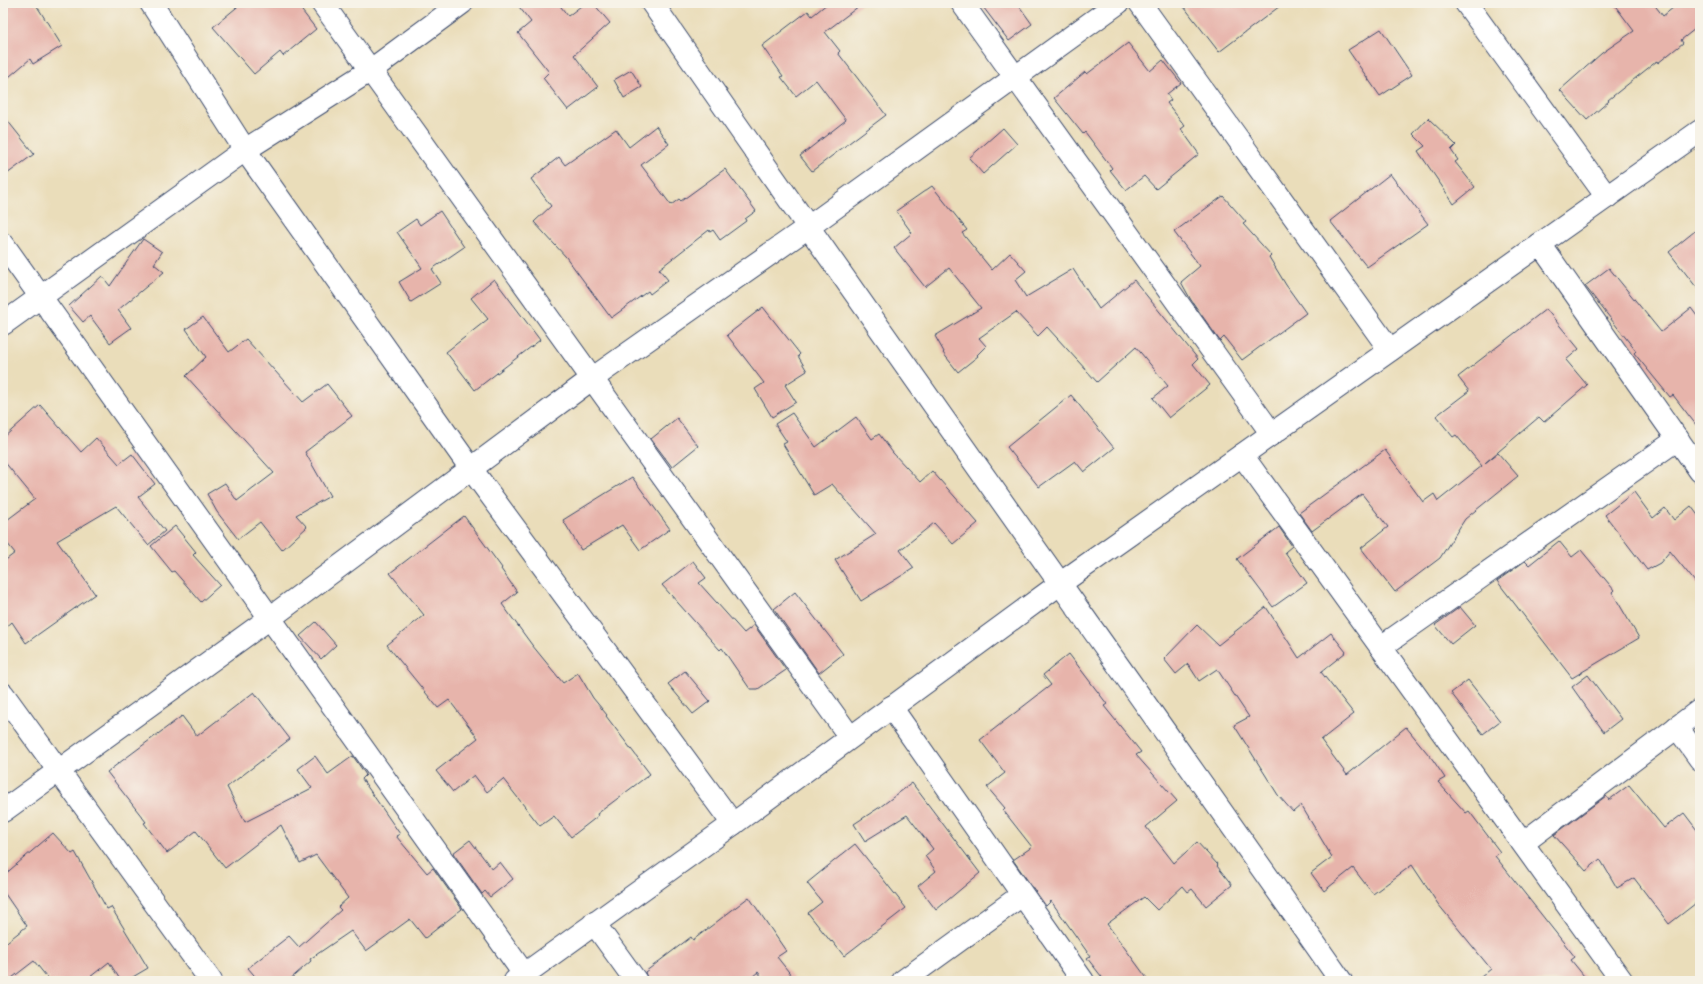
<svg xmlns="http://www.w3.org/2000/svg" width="1703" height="984" font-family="'Gochi Hand',sans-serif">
<rect width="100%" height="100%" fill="#f7f3e8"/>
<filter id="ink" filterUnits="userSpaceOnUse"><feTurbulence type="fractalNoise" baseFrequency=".025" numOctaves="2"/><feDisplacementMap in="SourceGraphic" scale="8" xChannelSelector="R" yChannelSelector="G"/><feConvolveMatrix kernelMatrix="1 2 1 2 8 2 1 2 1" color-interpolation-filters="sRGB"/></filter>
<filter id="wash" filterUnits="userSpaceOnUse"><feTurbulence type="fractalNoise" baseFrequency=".012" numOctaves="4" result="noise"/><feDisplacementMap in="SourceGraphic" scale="16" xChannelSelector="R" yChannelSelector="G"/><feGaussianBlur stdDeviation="0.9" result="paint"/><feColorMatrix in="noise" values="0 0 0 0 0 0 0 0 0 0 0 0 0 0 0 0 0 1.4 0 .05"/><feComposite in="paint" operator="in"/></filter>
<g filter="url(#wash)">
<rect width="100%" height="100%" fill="#eaddba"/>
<g id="blocks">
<g fill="#e7b4ab">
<path d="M 3,3 L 35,3 L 62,46 L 33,64 L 30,59 L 3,82 Z"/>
<path d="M 242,3 L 296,3 L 316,29 L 283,56 L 280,52 L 254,74 L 213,27 Z"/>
<path d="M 516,3 L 558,3 L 568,16 L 585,3 L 593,3 L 610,23 L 574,55 L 598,87 L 568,110 L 543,78 L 549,72 L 518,33 L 531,22 Z"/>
<path d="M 828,3 L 863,3 L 825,32 L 840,51 L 838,53 L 886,115 L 812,171 L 800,156 L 846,120 L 816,80 L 796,96 L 781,77 L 783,76 L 762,46 L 808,11 L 812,16 Z"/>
<path d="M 980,3 L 1017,3 L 1032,24 L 1009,41 Z"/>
<path d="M 1181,3 L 1284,3 L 1219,52 Z"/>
<path d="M 1613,3 L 1653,3 L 1663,16 L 1679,3 L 1700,3 L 1700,25 L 1681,40 L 1683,43 L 1658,63 L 1657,61 L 1608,100 L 1609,101 L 1587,120 L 1560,90 L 1602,53 L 1634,31 Z"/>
<path d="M 1381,29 L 1412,75 L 1380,96 L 1348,50 Z"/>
<path d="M 1128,43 L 1150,71 L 1163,60 L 1181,83 L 1167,94 L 1171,100 L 1167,103 L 1185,126 L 1181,129 L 1199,154 L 1156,189 L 1144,176 L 1126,190 L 1110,170 L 1112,168 L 1085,132 L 1083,134 L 1054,98 L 1085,72 L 1087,74 Z"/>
<path d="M 631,70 L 642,87 L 624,98 L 614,80 Z"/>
<path d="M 3,115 L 34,154 L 3,177 Z"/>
<path d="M 1428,118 L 1456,145 L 1451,150 L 1458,160 L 1455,162 L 1475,187 L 1454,204 L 1418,151 L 1425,146 L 1413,134 Z"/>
<path d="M 656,126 L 669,144 L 641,165 L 671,205 L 679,199 L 681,201 L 725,169 L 756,211 L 745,219 L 746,221 L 720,240 L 713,230 L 710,232 L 709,230 L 659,269 L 668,280 L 650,294 L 648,291 L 611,318 L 566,257 L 534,222 L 551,206 L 531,179 L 559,157 L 565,165 L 616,129 L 629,147 Z"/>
<path d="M 1003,128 L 1017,144 L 983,174 L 969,158 Z"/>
<path d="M 1390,174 L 1428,224 L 1367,267 L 1330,221 Z"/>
<path d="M 932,186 L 967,230 L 962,233 L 992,270 L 1010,253 L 1026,271 L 1015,280 L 1026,297 L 1073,269 L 1099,309 L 1134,280 L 1198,359 L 1193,364 L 1210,385 L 1169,418 L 1153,398 L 1168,386 L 1136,347 L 1097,382 L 1047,327 L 1038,336 L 1016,312 L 979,338 L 986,346 L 977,355 L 978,356 L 958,372 L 943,353 L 944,352 L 935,336 L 981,308 L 949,268 L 925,287 L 894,248 L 912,233 L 896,211 Z"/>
<path d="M 1223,196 L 1246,222 L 1243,224 L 1271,255 L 1269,257 L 1286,285 L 1306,313 L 1242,360 L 1224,337 L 1220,341 L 1191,300 L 1181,282 L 1200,266 L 1174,232 Z"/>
<path d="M 440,211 L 464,247 L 432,269 L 441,283 L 411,302 L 399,282 L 422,268 L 397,232 L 416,219 L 420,225 Z"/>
<path d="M 1700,227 L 1700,292 L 1669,252 Z"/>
<path d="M 143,239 L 162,252 L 154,264 L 164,272 L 118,310 L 131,328 L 110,343 L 90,316 L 83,322 L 69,306 L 102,276 L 110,286 Z"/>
<path d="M 1609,268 L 1661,332 L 1691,308 L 1700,320 L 1700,430 L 1673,395 L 1670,397 L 1634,353 L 1636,351 L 1585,286 Z"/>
<path d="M 494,279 L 540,340 L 475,390 L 446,352 L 488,319 L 471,298 Z"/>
<path d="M 763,307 L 800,354 L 798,356 L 807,371 L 785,385 L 796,402 L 772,417 L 755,389 L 764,383 L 727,335 Z"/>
<path d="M 1546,309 L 1579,349 L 1566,360 L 1587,385 L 1544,422 L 1539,417 L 1485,463 L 1498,453 L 1518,476 L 1465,519 L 1440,558 L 1395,592 L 1361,548 L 1388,527 L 1362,494 L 1312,531 L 1299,513 L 1385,450 L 1423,502 L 1434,494 L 1438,501 L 1482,466 L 1456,435 L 1453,437 L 1436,416 L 1469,391 L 1458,377 Z"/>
<path d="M 203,317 L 229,352 L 246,339 L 303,402 L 327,384 L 352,416 L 305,452 L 330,496 L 296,515 L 307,527 L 282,550 L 260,522 L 238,539 L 217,512 L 207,494 L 225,483 L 237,501 L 274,473 L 186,376 L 206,357 L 186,329 Z"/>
<path d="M 1071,395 L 1114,448 L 1084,472 L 1075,461 L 1039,487 L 1007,447 Z"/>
<path d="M 40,405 L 81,452 L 96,438 L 119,464 L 132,454 L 155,484 L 138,497 L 165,531 L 148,545 L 116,506 L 57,541 L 95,594 L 26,643 L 12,622 L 3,630 L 3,562 L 15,553 L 3,538 L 3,523 L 35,499 L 3,460 L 3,438 Z"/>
<path d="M 792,413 L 816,447 L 856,417 L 872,439 L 879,434 L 893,453 L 920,482 L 932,471 L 978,523 L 953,544 L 934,523 L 900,550 L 914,568 L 861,601 L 835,560 L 876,534 L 832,484 L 814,495 L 783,444 L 787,442 L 775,424 Z"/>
<path d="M 677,418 L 698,446 L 672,467 L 651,439 Z"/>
<path d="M 632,477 L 670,529 L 640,550 L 622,525 L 581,550 L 563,520 Z"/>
<path d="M 1634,492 L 1653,518 L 1665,508 L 1674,520 L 1691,506 L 1700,518 L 1700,588 L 1670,551 L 1660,563 L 1647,570 L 1605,515 Z"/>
<path d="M 464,516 L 502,568 L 501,569 L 517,592 L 502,604 L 532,645 L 563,683 L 578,673 L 593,698 L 607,715 L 606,716 L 650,774 L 597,814 L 598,816 L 571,837 L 554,816 L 540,826 L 503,779 L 487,792 L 474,775 L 453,792 L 436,771 L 478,738 L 449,700 L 438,708 L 387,645 L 424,615 L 390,573 Z"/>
<path d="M 175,526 L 196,552 L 193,555 L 220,585 L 201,602 L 174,571 L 172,572 L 151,546 Z"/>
<path d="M 1279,527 L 1292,546 L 1285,552 L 1307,583 L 1273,607 L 1237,559 Z"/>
<path d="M 1559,541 L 1572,557 L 1581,550 L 1614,590 L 1612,592 L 1639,638 L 1572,678 L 1497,581 L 1525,561 L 1529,565 Z"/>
<path d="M 693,561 L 706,578 L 699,583 L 744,633 L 754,625 L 786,670 L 758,689 L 750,689 L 722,648 L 720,650 L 662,585 Z"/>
<path d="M 795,592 L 843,654 L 819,673 L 774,609 Z"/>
<path d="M 1266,607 L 1299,658 L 1331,633 L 1346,652 L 1321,672 L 1354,714 L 1321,740 L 1347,775 L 1406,727 L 1433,760 L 1445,778 L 1438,782 L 1466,813 L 1469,811 L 1500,852 L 1495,856 L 1575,957 L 1571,960 L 1588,981 L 1476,981 L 1491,969 L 1438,904 L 1412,865 L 1373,894 L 1353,868 L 1324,891 L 1311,873 L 1332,857 L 1301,805 L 1293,812 L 1278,795 L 1234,725 L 1249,717 L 1217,669 L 1199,681 L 1188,664 L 1176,674 L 1164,659 L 1197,625 L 1218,645 Z"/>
<path d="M 1460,607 L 1475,625 L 1451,644 L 1435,625 Z"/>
<path d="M 316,622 L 336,645 L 321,659 L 300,636 Z"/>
<path d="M 1069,654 L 1107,704 L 1104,706 L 1141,752 L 1136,755 L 1177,801 L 1146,827 L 1174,863 L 1197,842 L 1218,865 L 1217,866 L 1232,885 L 1206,906 L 1192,889 L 1188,892 L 1183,886 L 1157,910 L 1144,897 L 1107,924 L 1149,981 L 1105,981 L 1087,958 L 1090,956 L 1051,901 L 1046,906 L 1013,860 L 1032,847 L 1003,810 L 1005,808 L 987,787 L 1005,773 L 980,740 L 1051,685 L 1043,675 Z"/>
<path d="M 685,671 L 710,701 L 693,714 L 668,684 Z"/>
<path d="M 1588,675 L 1621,719 L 1604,732 L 1572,687 Z"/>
<path d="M 1468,680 L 1500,721 L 1483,734 L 1451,693 Z"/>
<path d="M 254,692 L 290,739 L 227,787 L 245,822 L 312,788 L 298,769 L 315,756 L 328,774 L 353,756 L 366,775 L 362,779 L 400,834 L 396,836 L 427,873 L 433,868 L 462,909 L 425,938 L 410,919 L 366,951 L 351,931 L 310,959 L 311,961 L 288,981 L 259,981 L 248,968 L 289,936 L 299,947 L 341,910 L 338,907 L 348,898 L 316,855 L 300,863 L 281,825 L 225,868 L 196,831 L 167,853 L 144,823 L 146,822 L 107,772 L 182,716 L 197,736 Z"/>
<path d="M 912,783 L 980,873 L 936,910 L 918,886 L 936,871 L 925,856 L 933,849 L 907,815 L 865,841 L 854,824 L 880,807 Z"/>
<path d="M 1629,785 L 1664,828 L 1684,813 L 1700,834 L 1700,900 L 1669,924 L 1634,878 L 1617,888 L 1600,859 L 1586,871 L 1554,835 L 1606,796 L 1609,800 Z"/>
<path d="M 53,833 L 72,854 L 75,852 L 107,909 L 111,907 L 148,968 L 126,981 L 121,981 L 109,962 L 85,981 L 50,981 L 34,961 L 8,981 L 3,981 L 3,945 L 27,926 L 3,891 L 3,876 Z"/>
<path d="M 470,840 L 492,869 L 500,862 L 513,879 L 490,897 L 485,891 L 482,894 L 453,853 Z"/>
<path d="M 855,844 L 906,908 L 844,956 L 832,941 L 831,942 L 808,913 L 822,902 L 807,883 Z"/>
<path d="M 749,897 L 786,951 L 777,957 L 796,981 L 765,981 L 758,972 L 747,981 L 648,981 L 645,972 L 691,937 L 693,940 Z"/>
</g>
</g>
</g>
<g filter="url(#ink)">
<use href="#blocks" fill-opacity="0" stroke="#3a496c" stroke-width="1"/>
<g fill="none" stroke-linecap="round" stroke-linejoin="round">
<defs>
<g id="street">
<path d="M 151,3 L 245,150 L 472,470 L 733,824"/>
<path d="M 322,3 L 850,737"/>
<path d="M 652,3 C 879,331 1112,655 1341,981"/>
<path d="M 962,3 L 1272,434"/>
<path d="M 1140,3 L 1390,350"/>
<path d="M 1466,3 L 1607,197"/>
<path d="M 3,244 L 524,974"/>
<path d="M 1540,244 L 1700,471"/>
<path d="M 3,324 L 245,150 L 371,70 L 462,3"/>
<path d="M 1242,455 L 1622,981"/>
<path d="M 1381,647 L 1678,439"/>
<path d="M 3,694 L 211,981"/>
<path d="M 891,707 L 1083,981"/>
<path d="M 1677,727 L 1700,759"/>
<path d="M 3,811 L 270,618 L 593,378 L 807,228 L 1118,3"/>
<path d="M 1523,843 L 1700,710"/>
<path d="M 594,923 L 636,981"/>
<path d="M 903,981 L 1022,895"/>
</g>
<path id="secondary" d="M 515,981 L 733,824 L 1061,583 L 1700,131"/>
</defs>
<use href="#street" stroke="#3a496c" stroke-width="24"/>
<use href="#secondary" stroke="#3a496c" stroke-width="24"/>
<use href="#street" stroke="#fff" stroke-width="22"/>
<use href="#secondary" stroke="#fff" stroke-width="22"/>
</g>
</g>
<rect width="1703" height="984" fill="none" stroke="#f7f3e8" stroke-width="16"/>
</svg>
